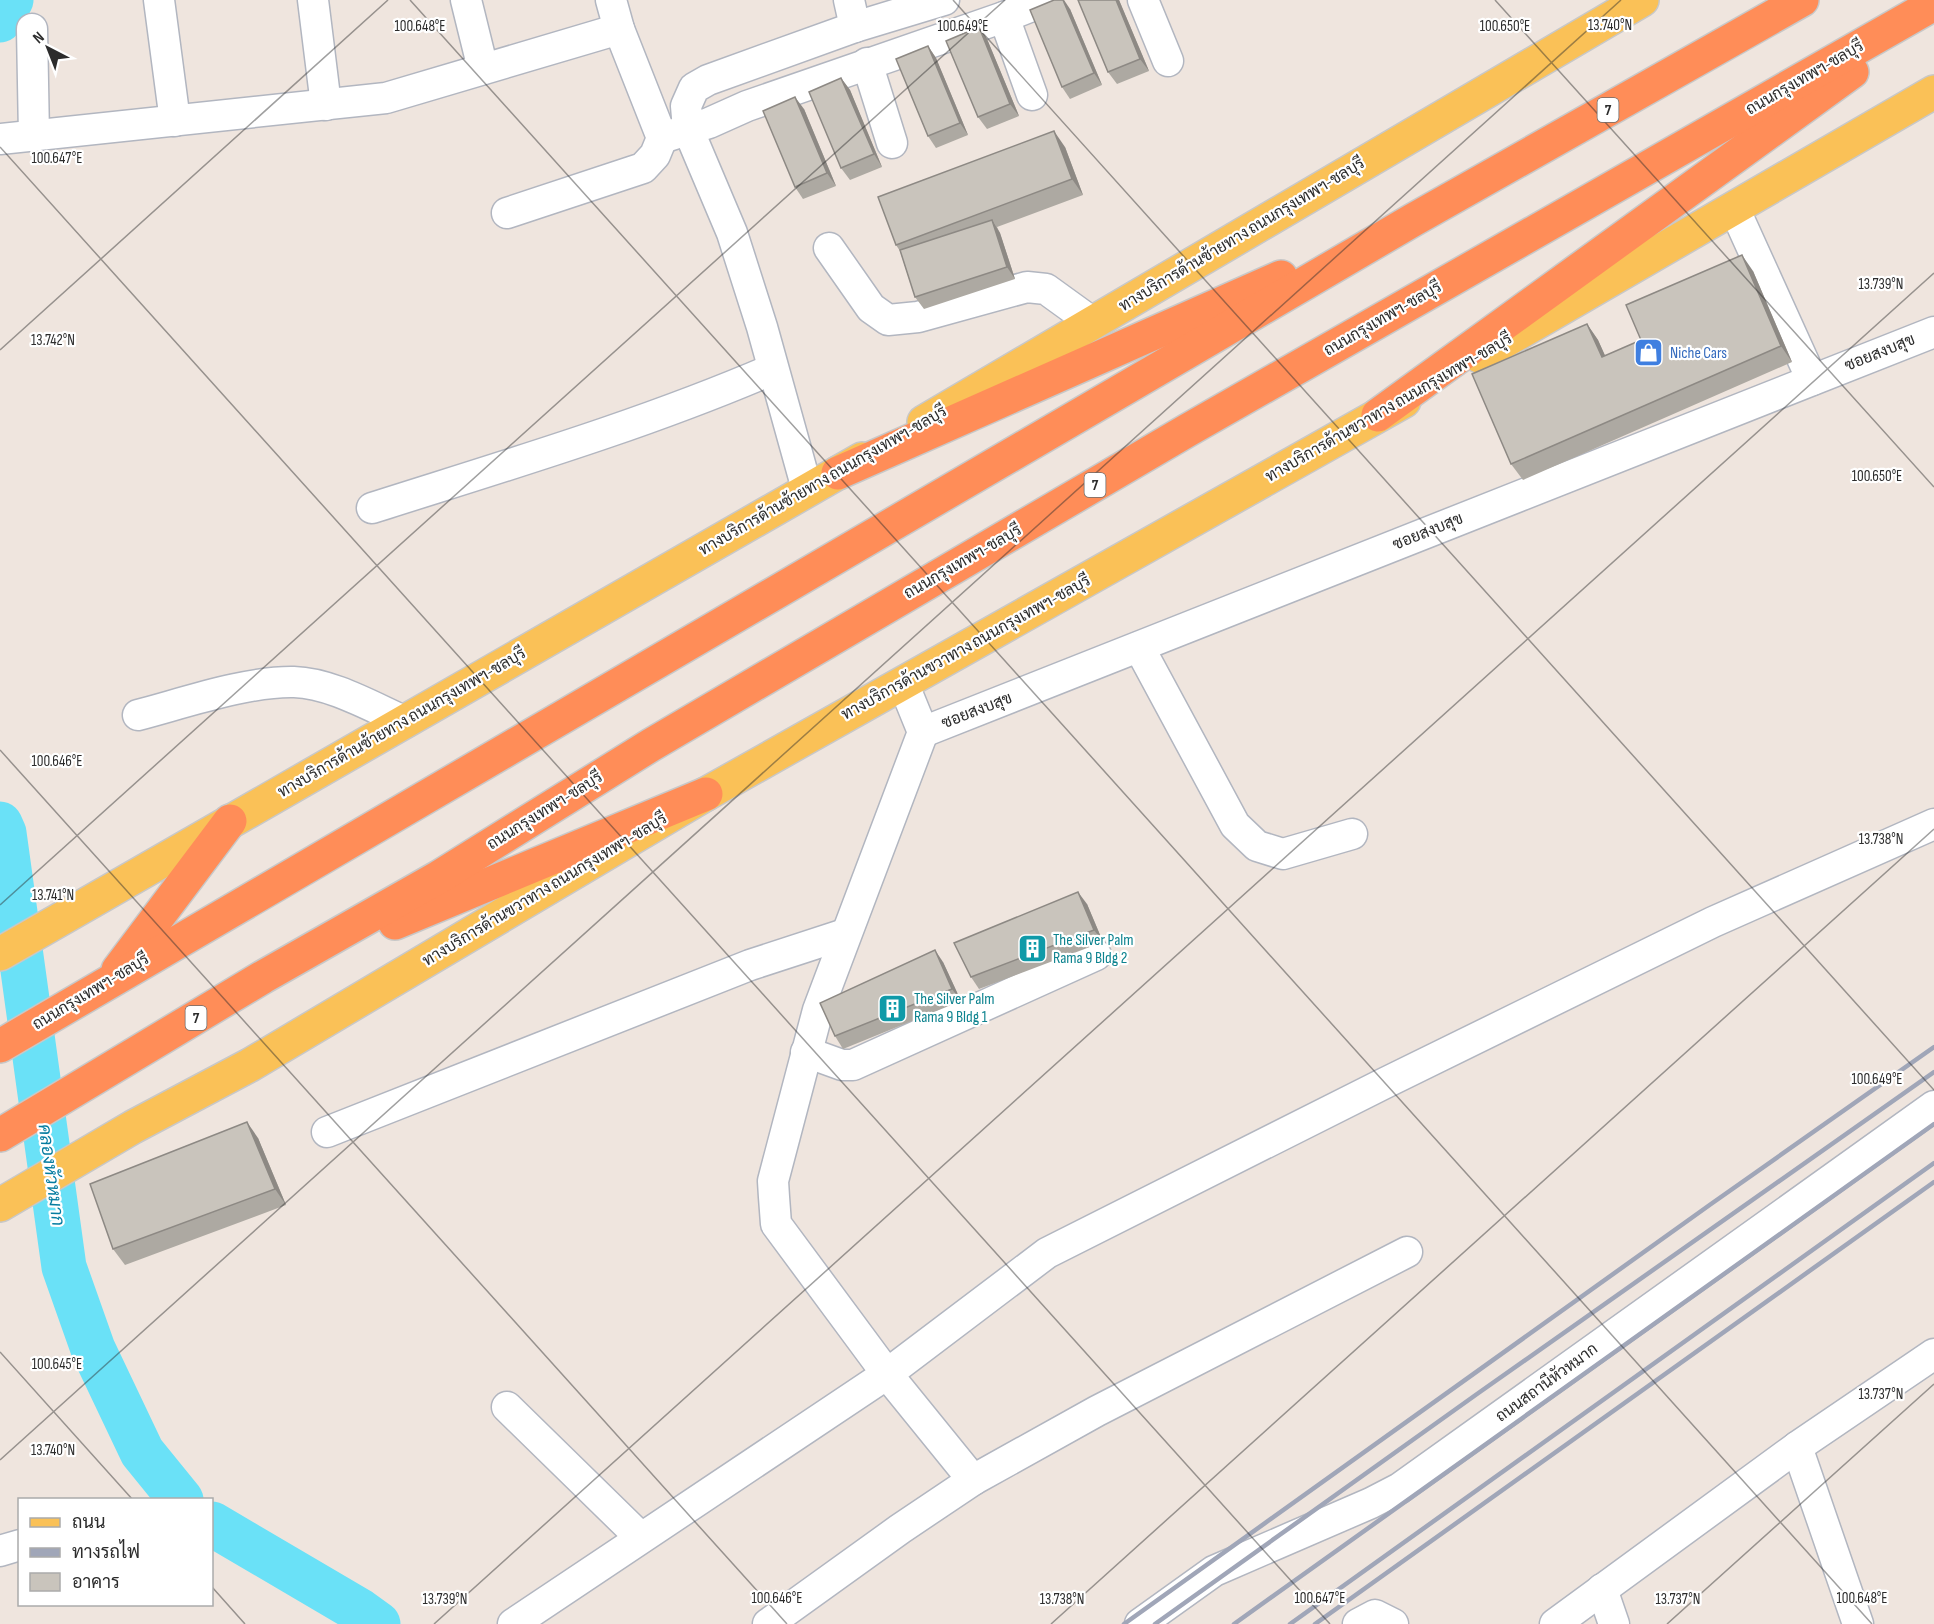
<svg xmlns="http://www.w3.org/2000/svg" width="1934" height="1624" font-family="'Sofia Sans Condensed',Sarabun,sans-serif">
<rect width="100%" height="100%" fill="#efe5de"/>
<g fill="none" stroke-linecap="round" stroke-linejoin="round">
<g stroke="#6ae1f7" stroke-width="45">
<path d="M 0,20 L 11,0"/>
<path d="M 0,824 L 4,833 L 64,1267 L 93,1349 L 142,1452 L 181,1500"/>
<path d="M 212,1524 L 360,1611 L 378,1624"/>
</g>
<defs>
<g id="minor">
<path d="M 159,0 L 175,121"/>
<path d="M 313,0 L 326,105"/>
<path d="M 466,0 L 483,69"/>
<path d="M 849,0 L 855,27"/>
<path d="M 1143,0 L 1168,61"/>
<path d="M 1004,17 L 1032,95"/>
<path d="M 32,29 L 34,136"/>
<path d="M 867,63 L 892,143"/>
<path d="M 662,138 L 709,123 L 747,106 L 1004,17 L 1047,0"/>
<path d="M 0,139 L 386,98 L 619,29"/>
<path d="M 1734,208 L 1812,380"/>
<path d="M 507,213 L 643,168 L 655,155 L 662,138 L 619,29 L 611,0"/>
<path d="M 829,248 L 871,308 L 888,320 L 918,317 L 1027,287 L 1046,289 L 1093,323"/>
<path d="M 807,489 L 762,327 L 732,233 L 688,129 L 686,106 L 694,88 L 708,80 L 855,27 L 944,0"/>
<path d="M 372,508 C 507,465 643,425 773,369"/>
<path d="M 1139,647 L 1235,825 L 1257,846 L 1283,854 L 1352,834"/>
<path d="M 138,715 C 184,703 247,681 294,682 C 331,683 372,707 406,722"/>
<path d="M 923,732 L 1934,332"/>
<path d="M 806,1052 L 842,1065 L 853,1065 L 1096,955"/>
<path d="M 327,1132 L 750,965 L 845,934"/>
<path d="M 507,1407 L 640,1537"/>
<path d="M 1797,1447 L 1858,1624"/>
<path d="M 973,1480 L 1097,1411 L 1407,1252"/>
<path d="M 0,1551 L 20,1545"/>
<path d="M 1602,1589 L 1614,1624"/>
<path d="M 513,1624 L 887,1374 L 1047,1253 L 1385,1083 L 1713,922 L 1934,824"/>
<path d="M 768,1624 L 900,1529 L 973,1480 L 887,1374 L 776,1224 L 774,1197 L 773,1181 L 818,1010 L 923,732 L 903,683"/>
<path d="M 1140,1624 L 1214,1571 L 1371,1503 L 1400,1488 L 1934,1106"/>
<path d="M 1358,1624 L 1375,1615 L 1393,1624"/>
<path d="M 1555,1624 L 1797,1447 L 1934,1354"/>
</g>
<g id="major">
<path d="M 1479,356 L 1934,92"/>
<path d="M 924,422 L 1642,0"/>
<path d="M 0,954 L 862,459"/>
<path d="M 0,1205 L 133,1127 L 250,1065 L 706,794 L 1404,401"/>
</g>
<g id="highway">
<path d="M 1378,415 L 1852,72"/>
<path d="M 838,473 L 1281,277"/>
<path d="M 395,923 L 706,794"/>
<path d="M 118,970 L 230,821"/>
<path d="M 0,1046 L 1413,220 L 1802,0"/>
<path d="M 0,1135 L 263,977 L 439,877 L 651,745 L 1188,430 L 1934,4"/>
</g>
</defs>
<use href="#minor" stroke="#b2b6c0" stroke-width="33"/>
<use href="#major" stroke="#c8c8c8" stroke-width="36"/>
<use href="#highway" stroke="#c8c8c8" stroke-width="36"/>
<use href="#minor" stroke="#fff" stroke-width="30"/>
<use href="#major" stroke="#fac157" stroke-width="33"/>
<use href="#highway" stroke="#ff8d58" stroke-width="33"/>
<g stroke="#a0a6b8" stroke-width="4.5">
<path d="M 1124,1624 L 1711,1204 L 1934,1047"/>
<path d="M 1155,1624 L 1477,1394 L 1934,1072"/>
<path d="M 1234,1624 L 1934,1124"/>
<path d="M 1290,1624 L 1934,1163"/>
<path d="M 1315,1624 L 1934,1182"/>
</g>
</g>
<g fill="#ada9a2">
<path d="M 1119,0 L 1149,71 L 1117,84 L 1108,72 Z"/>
<path d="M 1070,9 L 1102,85 L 1070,99 L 1062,87 Z"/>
<path d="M 979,27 L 987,39 L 1019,116 L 987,129 L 978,117 Z"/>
<path d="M 928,46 L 936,58 L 968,135 L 936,148 L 928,136 Z"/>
<path d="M 841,78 L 850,90 L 882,167 L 850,180 L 841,168 Z"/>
<path d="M 804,109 L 836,186 L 803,199 L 795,187 Z"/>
<path d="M 1065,147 L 1083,195 L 997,227 L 1000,233 L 1015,279 L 924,309 L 915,297 L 900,251 L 896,245 Z"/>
<path d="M 1753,271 L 1792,362 L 1523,480 L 1511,464 L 1587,324 L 1598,340 L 1605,356 L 1641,340 Z"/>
<path d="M 1087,904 L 1103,942 L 979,989 L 971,977 Z"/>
<path d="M 943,962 L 961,1001 L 843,1049 L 835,1036 Z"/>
<path d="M 258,1138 L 286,1205 L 125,1265 L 113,1249 Z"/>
</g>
<g fill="#8d8984">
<path d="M 1063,0 L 1064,0 L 1070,9 L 1102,85 L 1094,73 Z"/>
<path d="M 1116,0 L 1119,0 L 1149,71 L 1140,59 Z"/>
<path d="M 979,27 L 987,39 L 1019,116 L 1010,104 Z"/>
<path d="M 928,46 L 936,58 L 968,135 L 960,123 Z"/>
<path d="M 841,78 L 850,90 L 882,167 L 874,154 Z"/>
<path d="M 795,97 L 804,109 L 836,186 L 827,173 Z"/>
<path d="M 1054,131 L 1065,147 L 1083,195 L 1072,179 Z"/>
<path d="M 992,220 L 1000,233 L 1015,279 L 1007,267 Z"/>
<path d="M 1742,255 L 1753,271 L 1792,362 L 1781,346 Z"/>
<path d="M 1587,324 L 1598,340 L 1613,373 L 1602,357 Z"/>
<path d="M 1078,892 L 1087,904 L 1103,942 L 1094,930 Z"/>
<path d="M 935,950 L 943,962 L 961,1001 L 952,989 Z"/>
<path d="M 247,1122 L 258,1138 L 286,1205 L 275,1189 Z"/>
</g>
<g fill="#c9c4bc" stroke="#8d8984" stroke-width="1.5">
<path d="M 1054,0 L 1063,0 L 1094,73 L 1062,87 L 1030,10 Z"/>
<path d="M 1078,0 L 1116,0 L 1140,59 L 1108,72 Z"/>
<path d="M 979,27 L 1010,104 L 978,117 L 946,41 Z"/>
<path d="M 928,46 L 960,123 L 928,136 L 896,59 Z"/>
<path d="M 841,78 L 874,154 L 841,168 L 809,92 Z"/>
<path d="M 795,97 L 827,173 L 795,187 L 763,111 Z"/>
<path d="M 1054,131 L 1072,179 L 896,245 L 878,197 Z"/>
<path d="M 992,220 L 1007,267 L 915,297 L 900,250 Z"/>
<path d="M 1742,255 L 1781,346 L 1511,464 L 1472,374 L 1587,324 L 1602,357 L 1641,340 L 1626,305 Z"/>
<path d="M 1078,892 L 1094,930 L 971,977 L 954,943 Z"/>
<path d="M 935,950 L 952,989 L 835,1036 L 820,1003 Z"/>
<path d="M 247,1122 L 275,1189 L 113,1249 L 90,1184 Z"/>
</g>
<path fill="none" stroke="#2c2c2c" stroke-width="1.5" stroke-opacity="0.45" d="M 410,0 L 1872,1624M 953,0 L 1934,1090M 1495,0 L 1934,487M 0,147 L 1330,1624M 0,350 L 388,0M 0,750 L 787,1624M 0,905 L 1005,0M 0,1352 L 133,1500M 0,1460 L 1621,0M 212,1587 L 245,1624M 434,1624 L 1934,273M 1051,1624 L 1934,829M 1667,1624 L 1934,1384"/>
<defs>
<symbol id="shop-square" viewBox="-11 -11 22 22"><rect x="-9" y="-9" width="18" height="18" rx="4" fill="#3f7fe0" stroke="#fff"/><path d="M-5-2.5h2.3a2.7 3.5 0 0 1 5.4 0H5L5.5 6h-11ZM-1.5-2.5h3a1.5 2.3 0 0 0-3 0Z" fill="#fff"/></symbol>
<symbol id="building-square" viewBox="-11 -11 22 22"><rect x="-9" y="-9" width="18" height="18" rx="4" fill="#0f9aa8" stroke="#fff"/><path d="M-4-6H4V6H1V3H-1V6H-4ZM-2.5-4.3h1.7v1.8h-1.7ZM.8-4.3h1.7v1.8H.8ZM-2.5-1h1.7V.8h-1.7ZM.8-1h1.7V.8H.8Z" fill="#fff"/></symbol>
</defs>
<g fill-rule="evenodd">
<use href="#shop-square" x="1632" y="336" width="33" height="33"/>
<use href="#building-square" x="1016" y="932" width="33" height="33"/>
<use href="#building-square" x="876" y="992" width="33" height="33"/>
</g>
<g text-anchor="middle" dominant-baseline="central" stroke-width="4.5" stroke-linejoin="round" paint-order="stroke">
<g fill="#fff" stroke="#6b6b6b" stroke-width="1.5">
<rect x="1597.5" y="98" width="21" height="24" rx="4.5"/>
<rect x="1084.5" y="473" width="21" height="24" rx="4.5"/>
<rect x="185.5" y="1006" width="21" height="24" rx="4.5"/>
</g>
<g font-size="15" font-weight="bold" fill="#2c2c2c">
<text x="1608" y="110">7</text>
<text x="1095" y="485">7</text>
<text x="196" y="1018">7</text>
</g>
<g font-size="16" fill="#2c2c2c" stroke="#fff">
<text transform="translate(1805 78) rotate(-30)">ถนนกรุงเทพฯ-ชลบุรี</text>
<text transform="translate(1242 235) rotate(-31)">ทางบริการด้านซ้ายทาง ถนนกรุงเทพฯ-ชลบุรี</text>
<text transform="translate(1383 319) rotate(-30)">ถนนกรุงเทพฯ-ชลบุรี</text>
<text transform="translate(1880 353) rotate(-22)">ซอยสงบสุข</text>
<text transform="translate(1389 408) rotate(-30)">ทางบริการด้านขวาทาง ถนนกรุงเทพฯ-ชลบุรี</text>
<text transform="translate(823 481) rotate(-30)">ทางบริการด้านซ้ายทาง ถนนกรุงเทพฯ-ชลบุรี</text>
<text transform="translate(1428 532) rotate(-22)">ซอยสงบสุข</text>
<text transform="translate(963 562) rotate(-30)">ถนนกรุงเทพฯ-ชลบุรี</text>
<text transform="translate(966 648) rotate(-29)">ทางบริการด้านขวาทาง ถนนกรุงเทพฯ-ชลบุรี</text>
<text transform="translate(977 711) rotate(-21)">ซอยสงบสุข</text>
<text transform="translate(402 723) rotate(-30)">ทางบริการด้านซ้ายทาง ถนนกรุงเทพฯ-ชลบุรี</text>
<text transform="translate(545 811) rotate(-32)">ถนนกรุงเทพฯ-ชลบุรี</text>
<text transform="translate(545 890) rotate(-31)">ทางบริการด้านขวาทาง ถนนกรุงเทพฯ-ชลบุรี</text>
<text transform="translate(91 992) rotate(-31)">ถนนกรุงเทพฯ-ชลบุรี</text>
<text transform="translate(1547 1383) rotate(-36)">ถนนสถานีหัวหมาก</text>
</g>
<g font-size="16" fill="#366cbe" stroke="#fff" text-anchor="start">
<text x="1670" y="353">Niche Cars</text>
</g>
<g font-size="16" fill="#0d838f" stroke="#fff" text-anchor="start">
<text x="1053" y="940">The Silver Palm<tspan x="1053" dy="18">Rama 9 Bldg 2</tspan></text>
<text x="914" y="999">The Silver Palm<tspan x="914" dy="18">Rama 9 Bldg 1</tspan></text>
</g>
<g font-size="18" font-style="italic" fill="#057ca0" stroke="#fff">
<text transform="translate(51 1175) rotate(82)">คลองหัวหมาก</text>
</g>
</g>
<g font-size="15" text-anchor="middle" fill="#2c2c2c" stroke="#fff" stroke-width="4.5" stroke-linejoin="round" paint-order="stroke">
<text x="1610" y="30">13.740°N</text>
<text x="420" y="31">100.648°E</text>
<text x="963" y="31">100.649°E</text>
<text x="1505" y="31">100.650°E</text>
<text x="57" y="163">100.647°E</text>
<text x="1881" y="289">13.739°N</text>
<text x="53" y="345">13.742°N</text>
<text x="1877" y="481">100.650°E</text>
<text x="57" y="766">100.646°E</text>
<text x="1881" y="844">13.738°N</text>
<text x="53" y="900">13.741°N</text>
<text x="1877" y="1084">100.649°E</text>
<text x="57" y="1369">100.645°E</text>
<text x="1881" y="1399">13.737°N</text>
<text x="53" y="1455">13.740°N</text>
<text x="777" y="1603">100.646°E</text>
<text x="1320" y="1603">100.647°E</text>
<text x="1862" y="1603">100.648°E</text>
<text x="445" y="1604">13.739°N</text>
<text x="1062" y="1604">13.738°N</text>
<text x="1678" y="1604">13.737°N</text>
</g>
<rect x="18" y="1498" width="195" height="108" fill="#ffffff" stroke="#ababab" stroke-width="1.5"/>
<rect x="30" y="1518" width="30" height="9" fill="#fac157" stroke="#ababab" stroke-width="1.5"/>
<text x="72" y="1528" font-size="18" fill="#2c2c2c">ถนน</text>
<rect x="30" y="1548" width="30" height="9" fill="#a0a6b8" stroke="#ababab" stroke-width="1.5"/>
<text x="72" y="1558" font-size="18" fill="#2c2c2c">ทางรถไฟ</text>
<rect x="30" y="1573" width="30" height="18" fill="#c9c4bc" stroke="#ababab" stroke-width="1.5"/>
<text x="72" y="1588" font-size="18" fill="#2c2c2c">อาคาร</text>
<g transform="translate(48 48) rotate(318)" stroke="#ffffff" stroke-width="4.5" paint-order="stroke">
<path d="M0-4.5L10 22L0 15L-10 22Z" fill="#2c2c2c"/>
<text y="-9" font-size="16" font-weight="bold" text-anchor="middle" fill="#2c2c2c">N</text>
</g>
</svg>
